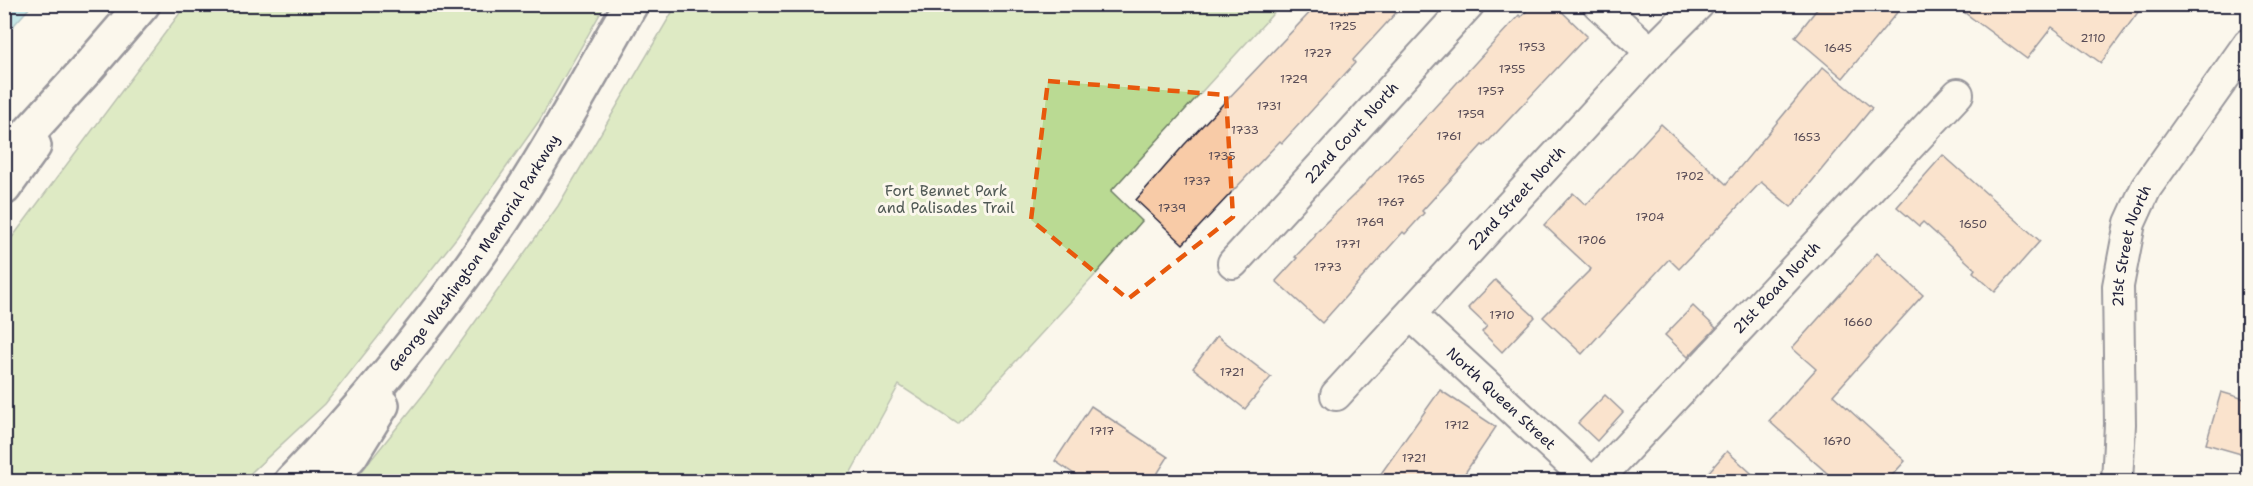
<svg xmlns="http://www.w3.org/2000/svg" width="2253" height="486" font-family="'Shantell Sans',sans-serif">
<rect width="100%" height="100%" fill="#fbf7ec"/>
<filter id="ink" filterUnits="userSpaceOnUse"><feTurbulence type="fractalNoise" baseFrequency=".0167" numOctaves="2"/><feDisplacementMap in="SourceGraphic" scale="12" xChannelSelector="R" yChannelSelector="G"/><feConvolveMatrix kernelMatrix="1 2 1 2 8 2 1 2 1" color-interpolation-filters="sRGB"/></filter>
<g filter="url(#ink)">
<g fill="#bada93" stroke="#6e7e67" stroke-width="1.5">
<path d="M 677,4 L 1281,4 L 1281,5 L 1111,191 L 1142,221 L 1095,275 L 958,424 L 899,385 L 846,481 L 354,481 L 423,395 L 558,206 Z"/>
<path d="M 186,5 L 605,5 L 539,121 L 457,237 L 325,404 L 242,481 L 5,481 L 5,247 Z"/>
</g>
<path fill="#84d3e0" stroke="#5d8c9e" stroke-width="1.5" d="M 5,4 L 32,5 L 5,35 L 4,5 Z"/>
<g fill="#f8cba7" stroke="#22223b" stroke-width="1.5">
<path d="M 1318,4 L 1404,4 L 1353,60 L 1355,63 L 1282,143 L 1280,141 L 1183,244 L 1136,200 L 1184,145 Z"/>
<path d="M 1533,4 L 1554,4 L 1587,36 L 1484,146 L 1482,145 L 1422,211 L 1424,213 L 1405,234 L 1403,232 L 1322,323 L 1276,281 L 1297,258 L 1295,257 L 1315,236 L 1314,234 L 1358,191 L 1519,15 L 1521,17 Z"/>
<path d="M 1821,4 L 1904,4 L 1843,78 L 1795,37 Z"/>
<path d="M 1953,4 L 2144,4 L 2101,63 L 2052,27 L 2027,59 Z"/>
<path d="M 1823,67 L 1872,108 L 1791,207 L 1761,182 L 1679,269 L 1669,259 L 1582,354 L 1543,317 L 1591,269 L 1544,225 L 1573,193 L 1586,205 L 1661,124 L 1726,184 Z"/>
<path d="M 1943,155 L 2040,241 L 1995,292 L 1973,272 L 1975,269 L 1923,222 L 1919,226 L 1897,207 Z"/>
<path d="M 1877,253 L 1923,295 L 1833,395 L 1905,461 L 1886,482 L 1837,482 L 1769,421 L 1816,369 L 1792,348 Z"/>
<path d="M 1495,280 L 1535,317 L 1502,352 L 1482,332 L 1487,326 L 1468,308 Z"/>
<path d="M 1693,306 L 1716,328 L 1688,357 L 1665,335 Z"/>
<path d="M 1217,336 L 1271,377 L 1245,409 L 1193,368 Z"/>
<path d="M 1440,390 L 1496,427 L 1459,482 L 1375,482 Z"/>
<path d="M 2221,392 L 2248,400 L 2248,456 L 2206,444 Z"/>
<path d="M 1605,395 L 1623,412 L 1597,441 L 1578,423 Z"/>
<path d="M 1091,406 L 1168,457 L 1152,482 L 1086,482 L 1055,461 Z"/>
<path d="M 1727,451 L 1761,482 L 1700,482 Z"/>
</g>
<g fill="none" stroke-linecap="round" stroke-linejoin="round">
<defs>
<g id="street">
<path d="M 1598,4 L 1651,52"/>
<path id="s1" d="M 1233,263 L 1469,4"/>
<path id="s2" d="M 1411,315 L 1591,482"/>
<path id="s3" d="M 1336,395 L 1651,52 L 1699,4"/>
<path id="s4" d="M 1595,482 L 1958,94"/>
<path id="s5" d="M 2117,482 L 2120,424 L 2118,286 L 2130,223 L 2146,188 L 2248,44"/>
</g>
<g id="highway">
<path d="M 4,160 L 86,70 L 143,4"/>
<path d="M 4,188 L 34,146"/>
<path id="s6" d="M 291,482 C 369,401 440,313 503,220 C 549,151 589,77 631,4"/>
<path d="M 328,482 L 351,455 L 382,405"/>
</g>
</defs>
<use href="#street" stroke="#22223b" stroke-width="34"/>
<use href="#highway" stroke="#22223b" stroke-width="38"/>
<use href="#street" stroke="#fbf7ec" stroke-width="30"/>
<use href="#highway" stroke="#fbf7ec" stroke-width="33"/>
</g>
</g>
<path d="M0 0H2253V486H0ZM 1048,81 L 1226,95 L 1233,217 L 1128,299 L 1031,220 Z" fill="#fbf7ec" fill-opacity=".55" fill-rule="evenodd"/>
<path fill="none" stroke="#e8590c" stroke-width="4.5" stroke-dasharray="12 8" stroke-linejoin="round" d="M 1048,81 L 1226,95 L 1233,217 L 1128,299 L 1031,220 Z"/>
<g text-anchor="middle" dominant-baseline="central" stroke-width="6" stroke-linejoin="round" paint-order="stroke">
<g font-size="12" fill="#584c56">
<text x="1343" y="26">1725</text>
<text x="2093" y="38">2110</text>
<text x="1532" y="47">1753</text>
<text x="1838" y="48">1645</text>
<text x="1318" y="53">1727</text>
<text x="1512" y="69">1755</text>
<text x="1294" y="79">1729</text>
<text x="1491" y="91">1757</text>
<text x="1269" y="106">1731</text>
<text x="1471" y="114">1759</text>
<text x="1245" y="130">1733</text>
<text x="1449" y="136">1761</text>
<text x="1807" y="137">1653</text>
<text x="1222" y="156">1735</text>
<text x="1690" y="176">1702</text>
<text x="1411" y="179">1765</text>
<text x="1197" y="181">1737</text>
<text x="1391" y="202">1767</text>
<text x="1172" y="208">1739</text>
<text x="1650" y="217">1704</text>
<text x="1370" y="222">1769</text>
<text x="1973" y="224">1650</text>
<text x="1592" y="240">1706</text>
<text x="1348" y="244">1771</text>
<text x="1328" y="267">1773</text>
<text x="1502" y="315">1710</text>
<text x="1858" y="322">1660</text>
<text x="1232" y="372">1721</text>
<text x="1457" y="425">1712</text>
<text x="1102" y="431">1717</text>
<text x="1837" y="441">1670</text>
<text x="1414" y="458">1721</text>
</g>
<g font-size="15" fill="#22223b" stroke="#fbf7ec">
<text stroke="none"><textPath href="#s1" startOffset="176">22nd Court North</textPath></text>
<text stroke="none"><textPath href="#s3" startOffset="267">22nd Street North</textPath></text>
<text stroke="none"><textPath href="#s5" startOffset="238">21st Street North</textPath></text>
<text stroke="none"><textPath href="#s6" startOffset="294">George Washington Memorial Parkway</textPath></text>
<text stroke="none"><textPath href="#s4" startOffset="266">21st Road North</textPath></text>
<text stroke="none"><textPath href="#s2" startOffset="123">North Queen Street</textPath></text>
</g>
<g font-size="15" fill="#505955" stroke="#fbf7ec">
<text x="946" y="191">Fort Bennet Park<tspan x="946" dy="17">and Palisades Trail</tspan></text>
</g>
</g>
<rect width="2253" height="486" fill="none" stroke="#fbf7ec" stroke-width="24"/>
<rect x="12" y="12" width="2229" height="462" fill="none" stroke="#22223b" stroke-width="2" filter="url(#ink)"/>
</svg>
